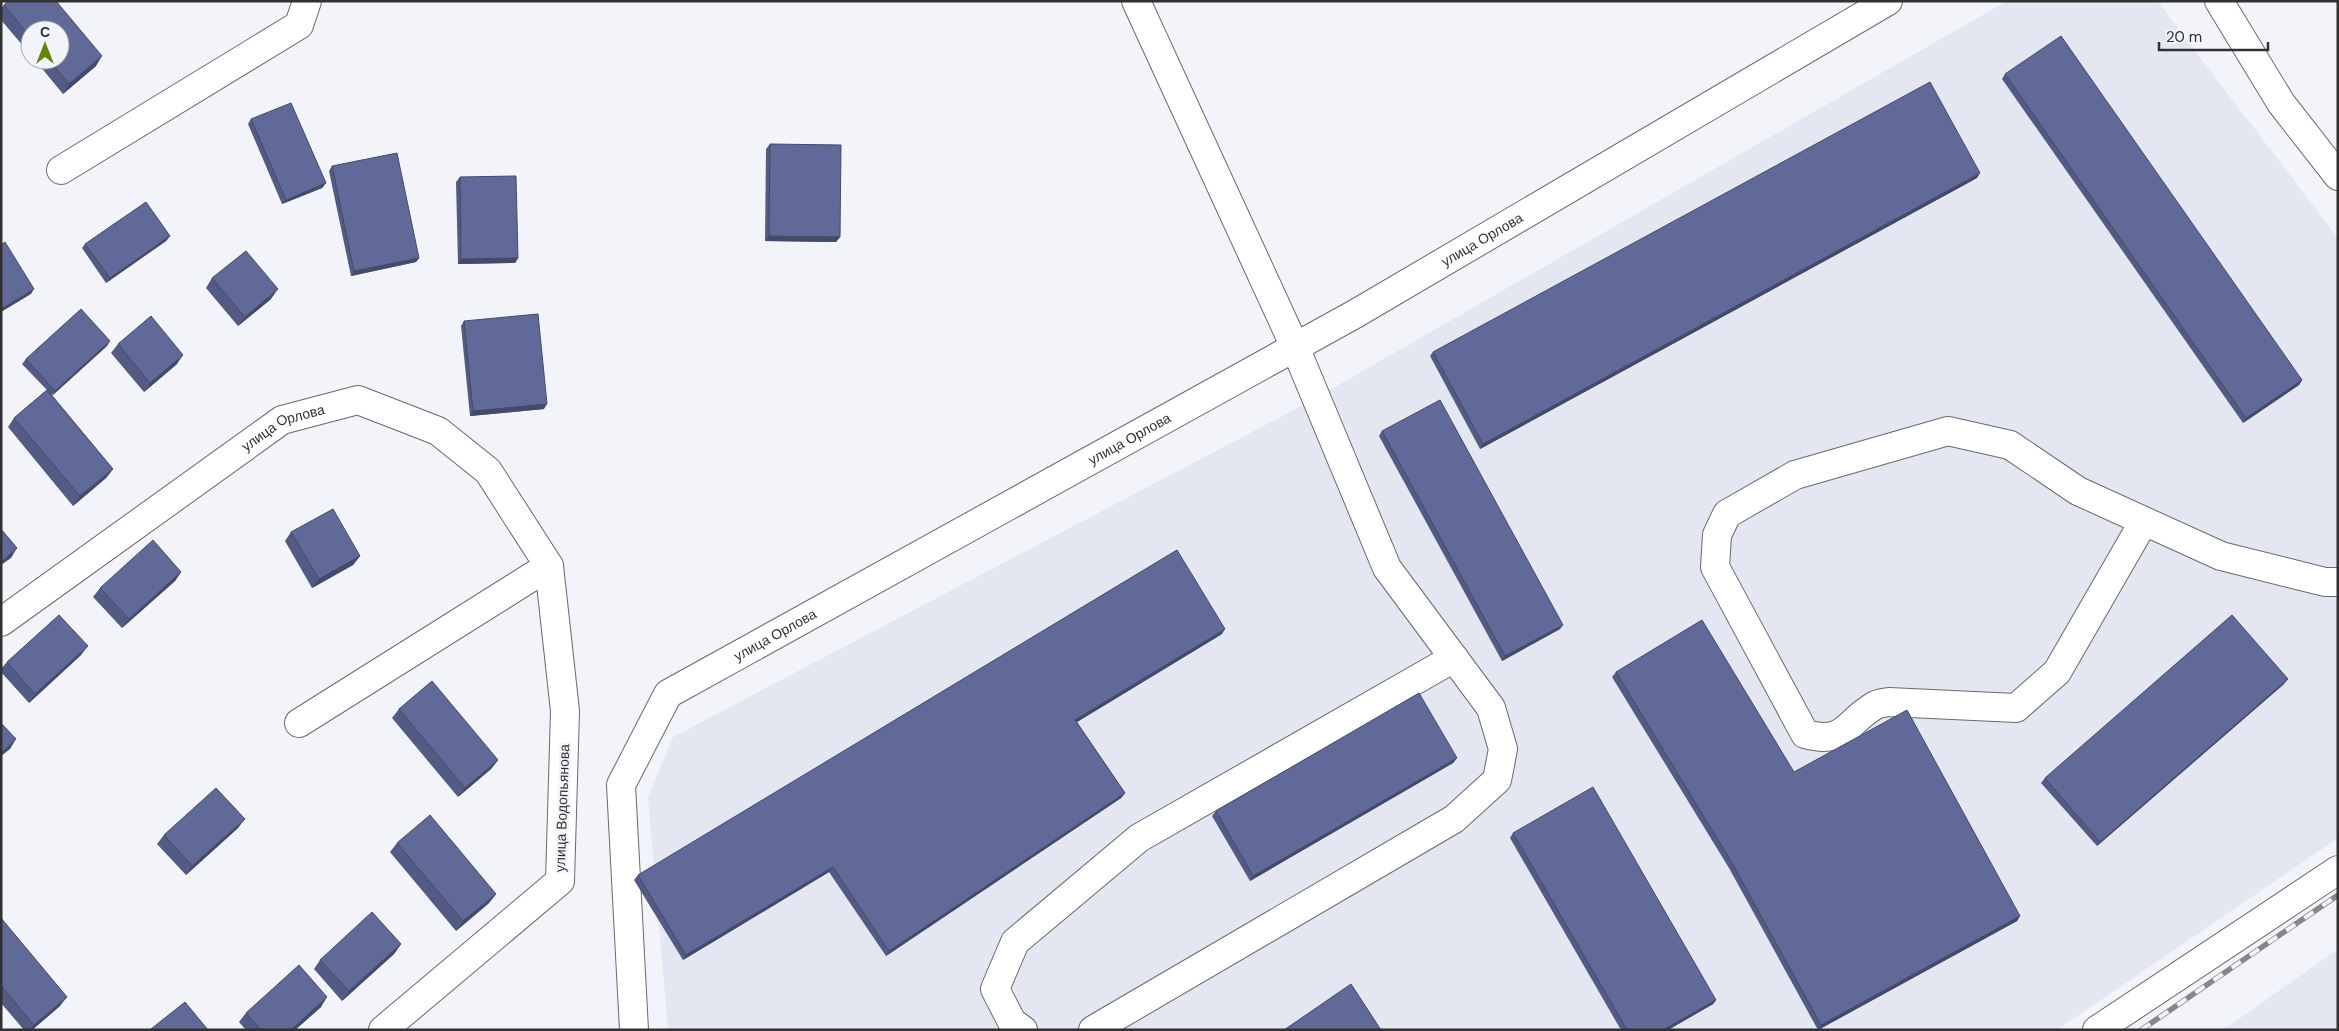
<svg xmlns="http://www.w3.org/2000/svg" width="2339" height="1031" font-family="'DM Sans',sans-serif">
<rect width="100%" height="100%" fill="#f3f4f9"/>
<g fill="#e4e6f2">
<path d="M 2007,1 L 2157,1 L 2338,238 L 2338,838 L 2057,1030 L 668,1030 L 648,797 L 673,737 L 1307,403 Z"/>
<path d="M 2338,949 L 2338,1030 L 2223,1030 Z"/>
</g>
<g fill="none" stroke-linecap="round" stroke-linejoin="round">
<defs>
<g id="minor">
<path d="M 2219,1 L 2281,103 L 2338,176"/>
<path d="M 61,170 L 299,25 L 307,1"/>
<path d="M 2144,521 L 2057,672 L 2016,708 L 1889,702 C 1884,703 1878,703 1874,706 C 1845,723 1846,745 1805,734 L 1715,567 L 1717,535 L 1727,514 L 1795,475 L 1948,431 L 2010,445 L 2078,491 L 2221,556 L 2325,582 L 2338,582"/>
<path id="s1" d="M 1,622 L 282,420 L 358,400 L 438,431 L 488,471 L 549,566 L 565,711 L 560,881 L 383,1030"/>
<path d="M 299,723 L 549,566"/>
<path id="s2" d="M 634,1030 L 621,785 L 668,694 L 1355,314 L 1888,1"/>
<path d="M 1023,1030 L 1012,1022 L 995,989 L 1015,942 L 1139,838 L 1454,658"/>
<path d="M 1093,1030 L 1454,819 L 1497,780 L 1503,749 L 1491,708 L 1387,568 L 1295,347 L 1136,1"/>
<path d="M 2097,1030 L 2338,870"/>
</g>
</defs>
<use href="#minor" stroke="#68696d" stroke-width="30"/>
<use href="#minor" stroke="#fff" stroke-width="28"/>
<defs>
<path id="rail" d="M 2141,1030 L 2338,895"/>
</defs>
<use href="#rail" stroke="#87878b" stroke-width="5.5"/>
<use href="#rail" stroke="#f3f4f9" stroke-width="4" stroke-dasharray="11" stroke-linecap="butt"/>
</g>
<g fill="#535a83">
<path d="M 4,5 L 96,66 L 63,94 L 35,60 L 60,60 L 30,30 L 30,54 L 1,20 L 1,8 Z"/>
<path d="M 2005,74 L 2302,380 L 2299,385 L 2243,423 L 2002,79 Z"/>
<path d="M 251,119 L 326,183 L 322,188 L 282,204 L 248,124 Z"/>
<path d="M 770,144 L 840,237 L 836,242 L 765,241 L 766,149 Z"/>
<path d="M 332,166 L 419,258 L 416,262 L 351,276 L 329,171 Z"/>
<path d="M 460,177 L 518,258 L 515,263 L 458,264 L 456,182 Z"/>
<path d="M 1977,178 L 1480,449 L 1430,356 L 1433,352 Z"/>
<path d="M 170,236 L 166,241 L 106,283 L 82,248 L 85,244 Z"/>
<path d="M 212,278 L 271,299 L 238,326 L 206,288 Z"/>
<path d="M 464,321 L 544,409 L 470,416 L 461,326 Z"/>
<path d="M 118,344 L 177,364 L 144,392 L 111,353 Z"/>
<path d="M 107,346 L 52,395 L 113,469 L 106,478 L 73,506 L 8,427 L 14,418 L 47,390 L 22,364 L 26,359 Z"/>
<path d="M 1382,431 L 1560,629 L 1502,661 L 1379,436 Z"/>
<path d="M 291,532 L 360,556 L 353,565 L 312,588 L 285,541 Z"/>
<path d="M 181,572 L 175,581 L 122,628 L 93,597 L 100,588 Z"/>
<path d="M 1222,634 L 1077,722 L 1125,793 L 1121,798 L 886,956 L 829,872 L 683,960 L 634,880 L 638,875 Z"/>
<path d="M 81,655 L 29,703 L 1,672 L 1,669 L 7,662 Z"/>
<path d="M 1616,672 L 1794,772 L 2020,916 L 2017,921 L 1818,1030 L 1729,868 L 1612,677 Z"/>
<path d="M 2284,684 L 2097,846 L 2041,783 L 2045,778 Z"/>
<path d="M 399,709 L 498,760 L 491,769 L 458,797 L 392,718 Z"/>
<path d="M 1457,758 L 1453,763 L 1250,881 L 1212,816 L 1216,811 Z"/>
<path d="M 238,828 L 186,875 L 157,844 L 164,835 Z"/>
<path d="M 1513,833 L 1716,1000 L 1713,1004 L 1668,1030 L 1621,1030 L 1510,838 Z"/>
<path d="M 397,843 L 496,894 L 489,903 L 456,931 L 390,852 Z"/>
<path d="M 1,918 L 60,1006 L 32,1030 L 24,1030 L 1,1003 Z"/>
<path d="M 401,944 L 394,954 L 342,1001 L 314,969 L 320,960 Z"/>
<path d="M 321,1007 L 295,1030 L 246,1030 L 239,1022 L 246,1013 Z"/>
</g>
<g fill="#444a6a">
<path d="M 102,56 L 96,66 L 63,94 L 69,84 Z"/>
<path d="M 1980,173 L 1977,178 L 1480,449 L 1483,444 Z"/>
<path d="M 326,183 L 322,188 L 282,204 L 286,200 Z"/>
<path d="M 170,236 L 166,241 L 106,283 L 110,278 Z"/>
<path d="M 769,236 L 840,237 L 836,242 L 765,241 Z"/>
<path d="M 419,258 L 416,262 L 351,276 L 354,271 Z"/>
<path d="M 518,258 L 515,263 L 458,264 L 461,259 Z"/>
<path d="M 34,289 L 31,294 L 1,312 L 1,309 Z"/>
<path d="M 278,289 L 271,299 L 238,326 L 245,317 Z"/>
<path d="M 110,341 L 107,346 L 52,396 L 55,391 Z"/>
<path d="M 183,355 L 177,364 L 144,392 L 150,383 Z"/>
<path d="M 2302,380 L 2299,385 L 2243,423 L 2246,418 Z"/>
<path d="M 547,404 L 544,409 L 470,416 L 473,411 Z"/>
<path d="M 113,469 L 106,478 L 73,506 L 80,496 Z"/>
<path d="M 17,548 L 11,558 L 1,565 L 1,562 Z"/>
<path d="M 360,556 L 353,565 L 312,588 L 319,579 Z"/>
<path d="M 181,572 L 175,581 L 122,628 L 129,619 Z"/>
<path d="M 1563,625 L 1560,629 L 1502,661 L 1505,656 Z"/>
<path d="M 1225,629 L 1222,634 L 1072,725 L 1075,720 Z"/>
<path d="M 88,646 L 81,655 L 29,703 L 35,694 Z"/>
<path d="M 2288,679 L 2284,684 L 2097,846 L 2100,842 Z"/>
<path d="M 16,739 L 10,749 L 1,756 L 1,753 Z"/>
<path d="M 1457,758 L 1453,763 L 1250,881 L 1253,876 Z"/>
<path d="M 498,760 L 491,769 L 458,797 L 465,788 Z"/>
<path d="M 1125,793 L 1121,798 L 886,956 L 889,951 Z"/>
<path d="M 245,819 L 238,828 L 186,875 L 192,866 Z"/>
<path d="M 833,867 L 829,872 L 683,960 L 686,955 Z"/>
<path d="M 496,894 L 489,903 L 456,931 L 463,921 Z"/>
<path d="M 2020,916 L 2017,921 L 1818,1030 L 1821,1025 Z"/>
<path d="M 401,944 L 394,954 L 342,1001 L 349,991 Z"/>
<path d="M 67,997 L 60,1006 L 32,1030 L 30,1030 L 34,1025 Z"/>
<path d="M 327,997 L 321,1007 L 295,1030 L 291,1030 Z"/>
<path d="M 1716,1000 L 1713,1004 L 1668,1030 L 1663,1030 Z"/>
</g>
<g fill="#616998" stroke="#444a6a">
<path d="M 8,1 L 56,1 L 102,56 L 69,84 L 49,60 L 60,60 L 60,30 L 30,30 L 30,37 L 4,5 Z"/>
<path d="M 2061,36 L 2302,380 L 2246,418 L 2005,74 Z"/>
<path d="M 1930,82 L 1980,173 L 1483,444 L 1433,352 Z"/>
<path d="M 291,103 L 326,183 L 286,200 L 251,119 Z"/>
<path d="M 770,144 L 841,145 L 840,237 L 769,236 Z"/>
<path d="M 397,153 L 419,258 L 354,271 L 332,166 Z"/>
<path d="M 516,176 L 518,258 L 461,259 L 460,177 Z"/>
<path d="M 146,202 L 170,236 L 110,278 L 85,244 Z"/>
<path d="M 5,242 L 34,289 L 1,309 L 1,245 Z"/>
<path d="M 246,251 L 278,289 L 245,317 L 212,278 Z"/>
<path d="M 81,309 L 110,341 L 55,391 L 26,359 Z"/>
<path d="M 538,314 L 547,404 L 473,411 L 464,321 Z"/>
<path d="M 151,316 L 183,355 L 150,383 L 118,344 Z"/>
<path d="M 47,390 L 113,469 L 80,496 L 14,418 Z"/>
<path d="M 1440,400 L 1563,625 L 1505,656 L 1382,431 Z"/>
<path d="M 333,509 L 360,556 L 319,579 L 291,532 Z"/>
<path d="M 1,529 L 17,548 L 1,562 Z"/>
<path d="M 153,540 L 181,572 L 129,619 L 100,588 Z"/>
<path d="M 1177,550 L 1225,629 L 1075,720 L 1125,793 L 889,951 L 833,867 L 686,955 L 638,875 Z"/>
<path d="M 59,615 L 88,646 L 35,694 L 7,662 Z"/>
<path d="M 2232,615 L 2288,679 L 2100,842 L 2045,778 Z"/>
<path d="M 1702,620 L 1794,772 L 1907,710 L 2020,916 L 1821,1025 L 1732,863 L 1616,672 Z"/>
<path d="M 432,681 L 498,760 L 465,788 L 399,709 Z"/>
<path d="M 1419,693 L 1457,758 L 1253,876 L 1216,811 Z"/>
<path d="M 1,723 L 16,739 L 1,753 Z"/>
<path d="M 1593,787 L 1716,1000 L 1663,1030 L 1627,1030 L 1513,833 Z"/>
<path d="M 216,788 L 245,819 L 192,866 L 164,835 Z"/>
<path d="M 430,815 L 496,894 L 463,921 L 397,843 Z"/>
<path d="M 372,912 L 401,944 L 349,991 L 320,960 Z"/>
<path d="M 1,918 L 67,997 L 34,1025 L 1,986 Z"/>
<path d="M 299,965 L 327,997 L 291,1030 L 261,1030 L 246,1013 Z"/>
<path d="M 1351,984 L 1381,1030 L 1284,1030 Z"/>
<path d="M 185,1002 L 208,1030 L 152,1030 L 151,1029 Z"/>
</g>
<g text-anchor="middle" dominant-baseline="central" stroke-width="5" stroke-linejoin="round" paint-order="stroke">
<g font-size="14" fill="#313133" stroke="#f3f4f9">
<text stroke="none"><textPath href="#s2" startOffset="1280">улица Орлова</textPath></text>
<text stroke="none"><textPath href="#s1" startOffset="344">улица Орлова</textPath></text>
<text stroke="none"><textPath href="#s2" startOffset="875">улица Орлова</textPath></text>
<text stroke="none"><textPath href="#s2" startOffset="470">улица Орлова</textPath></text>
<text transform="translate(562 808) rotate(-88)">улица Водопьянова</text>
</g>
</g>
<rect width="2339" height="1031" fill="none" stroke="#313133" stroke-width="5"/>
<g transform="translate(45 45)"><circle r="24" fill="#f3f4f9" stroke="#a5a6aa"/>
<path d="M0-4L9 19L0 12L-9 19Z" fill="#628609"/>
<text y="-8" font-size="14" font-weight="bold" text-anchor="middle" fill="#313133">С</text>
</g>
<path d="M2159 42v8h109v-8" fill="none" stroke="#313133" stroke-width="2.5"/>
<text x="2166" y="42" font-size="15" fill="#313133" stroke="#f3f4f9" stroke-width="4" paint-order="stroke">20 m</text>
</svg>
